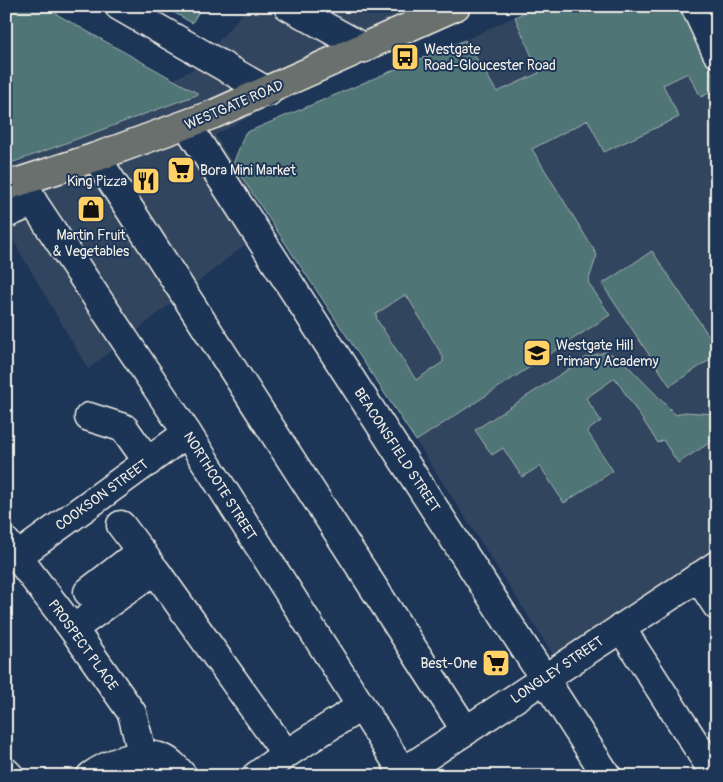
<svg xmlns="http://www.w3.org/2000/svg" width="723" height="782" font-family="Pangolin,sans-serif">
<rect width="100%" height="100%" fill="#1d3557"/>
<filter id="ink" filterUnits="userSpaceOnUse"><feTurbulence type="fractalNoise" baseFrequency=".02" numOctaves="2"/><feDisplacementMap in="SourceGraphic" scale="10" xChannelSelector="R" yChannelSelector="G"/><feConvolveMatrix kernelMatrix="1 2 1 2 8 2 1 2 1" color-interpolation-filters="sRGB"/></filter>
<g filter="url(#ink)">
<path fill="#33445f" d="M 249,6 L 461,6 L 215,135 L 233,164 L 245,133 L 465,40 L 537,6 L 680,6 L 717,82 L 717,550 L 558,654 L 552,653 L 416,441 L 236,168 L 270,225 L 88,369 L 6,228 L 6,169 L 195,68 Z"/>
<g fill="#507577" stroke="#a2b3b0" fill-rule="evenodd">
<path d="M 6,6 L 51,6 L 58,15 L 199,94 L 6,165 Z"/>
<path d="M 163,6 L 202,6 L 192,23 Z"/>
<path d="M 537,6 L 680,6 L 717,82 L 717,89 L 701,97 L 688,73 L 663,85 L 679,117 L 604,152 L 588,120 L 532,149 L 597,255 L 588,282 L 610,315 L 416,441 L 233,164 L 245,133 L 465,40 L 497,92 L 539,73 L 515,17 ZM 403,296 L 407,296 L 443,357 L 443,362 L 416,380 L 377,320 L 376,314 Z"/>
<path d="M 652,251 L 717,348 L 717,355 L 670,386 L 602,284 Z"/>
<path d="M 605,352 L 619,357 L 676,415 L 684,412 L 717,414 L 717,438 L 678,463 L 663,440 L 658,443 L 615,378 L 586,398 L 601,421 L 587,431 L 613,471 L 564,503 L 540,466 L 522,477 L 503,448 L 492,455 L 475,430 L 587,357 Z"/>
</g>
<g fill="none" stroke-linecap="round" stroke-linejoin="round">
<defs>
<g id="minor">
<path d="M 119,6 L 268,92"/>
<path d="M 288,6 L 364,48"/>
<path d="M 695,6 L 717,53"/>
<path d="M 187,125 L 607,776"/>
<path d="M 96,157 L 466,731"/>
<path d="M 33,202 L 187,433 L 403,772"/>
<path d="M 6,214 L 33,202 L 25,186"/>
<path d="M 89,417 L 124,428 L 148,462"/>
<path d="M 121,525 L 151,565"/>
<path d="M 6,542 L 73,629 L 132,713 L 143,757"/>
<path d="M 18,556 L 187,433"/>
<path d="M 698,577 L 717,606"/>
<path d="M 88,592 L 141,551"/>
<path d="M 621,628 L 716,776"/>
<path d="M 73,629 L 155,570 L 286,754"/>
<path d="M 6,772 L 10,776"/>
<path d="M 91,776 C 107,764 142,750 162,758 C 170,761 177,769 183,776"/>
<path d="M 256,776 L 286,754 L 360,707"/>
<path d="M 397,776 L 717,565"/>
</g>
<path id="major" d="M 6,186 L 96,157 L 214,114 L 456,6"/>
</defs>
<use href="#minor" stroke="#f4f1e8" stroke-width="31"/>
<use href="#major" stroke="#f4f1e8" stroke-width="31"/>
<use href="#minor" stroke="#1d3557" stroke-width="28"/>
<use href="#major" stroke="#6a706d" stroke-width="28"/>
</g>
</g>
<defs>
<symbol id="bus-square" viewBox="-11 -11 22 22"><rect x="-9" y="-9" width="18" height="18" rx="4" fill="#ffd166" stroke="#1d3557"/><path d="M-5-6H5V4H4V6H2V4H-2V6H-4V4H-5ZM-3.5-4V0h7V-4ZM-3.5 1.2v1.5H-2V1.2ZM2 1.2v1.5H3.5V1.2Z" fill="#111"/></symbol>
<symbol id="supermarket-square" viewBox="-11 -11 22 22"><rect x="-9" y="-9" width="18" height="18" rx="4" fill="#ffd166" stroke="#1d3557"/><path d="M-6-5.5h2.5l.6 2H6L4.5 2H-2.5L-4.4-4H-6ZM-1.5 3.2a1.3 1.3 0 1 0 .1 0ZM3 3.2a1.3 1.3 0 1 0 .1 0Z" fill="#111"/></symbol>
<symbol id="restaurant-square" viewBox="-11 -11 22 22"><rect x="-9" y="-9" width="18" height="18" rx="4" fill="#ffd166" stroke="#1d3557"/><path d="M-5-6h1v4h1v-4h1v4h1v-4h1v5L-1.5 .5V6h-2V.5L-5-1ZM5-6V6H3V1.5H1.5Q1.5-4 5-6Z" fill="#111"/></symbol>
<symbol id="shop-square" viewBox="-11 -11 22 22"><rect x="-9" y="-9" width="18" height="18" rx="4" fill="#ffd166" stroke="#1d3557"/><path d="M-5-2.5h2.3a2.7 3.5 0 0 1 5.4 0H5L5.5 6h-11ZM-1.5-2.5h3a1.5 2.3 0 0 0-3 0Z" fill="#111"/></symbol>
<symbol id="school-square" viewBox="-11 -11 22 22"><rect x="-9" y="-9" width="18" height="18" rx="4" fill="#ffd166" stroke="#1d3557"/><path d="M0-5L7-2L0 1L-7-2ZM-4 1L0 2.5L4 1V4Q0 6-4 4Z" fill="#111"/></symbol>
</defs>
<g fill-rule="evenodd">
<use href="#bus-square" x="389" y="41" width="32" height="32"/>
<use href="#supermarket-square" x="165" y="154" width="32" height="32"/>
<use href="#restaurant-square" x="130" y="165" width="32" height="32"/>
<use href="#shop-square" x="75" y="193" width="32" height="32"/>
<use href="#school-square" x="521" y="337" width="32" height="32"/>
<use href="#supermarket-square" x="480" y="647" width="32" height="32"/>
</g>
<g text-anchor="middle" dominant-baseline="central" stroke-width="4" stroke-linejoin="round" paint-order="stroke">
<g font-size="14" fill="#f4f1e8" stroke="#1d3557" text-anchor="start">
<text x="424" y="49">Westgate<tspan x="424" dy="16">Road-Gloucester Road</tspan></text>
<text x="200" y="170">Bora Mini Market</text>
<text x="127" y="181" text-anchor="end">King Pizza</text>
<text x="91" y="235" text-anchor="middle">Martin Fruit<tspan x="91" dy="16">&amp; Vegetables</tspan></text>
<text x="556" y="345">Westgate Hill<tspan x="556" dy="16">Primary Academy</tspan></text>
<text x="477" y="663" text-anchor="end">Best-One</text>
</g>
<g font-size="14" fill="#f4f1e8" stroke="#1d3557">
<text transform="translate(234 105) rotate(-23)">WESTGATE ROAD</text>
<text transform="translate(397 450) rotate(57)">BEACONSFIELD STREET</text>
<text transform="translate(220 486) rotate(58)">NORTHCOTE STREET</text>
<text transform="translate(102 495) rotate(-36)">COOKSON STREET</text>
<text transform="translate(83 645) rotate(54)">PROSPECT PLACE</text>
<text transform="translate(557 670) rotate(-34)">LONGLEY STREET</text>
</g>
</g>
<rect width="723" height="782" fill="none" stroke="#1d3557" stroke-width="25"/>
<rect x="12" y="12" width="698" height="757" fill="none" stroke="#f4f1e8" stroke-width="2" filter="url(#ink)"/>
</svg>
